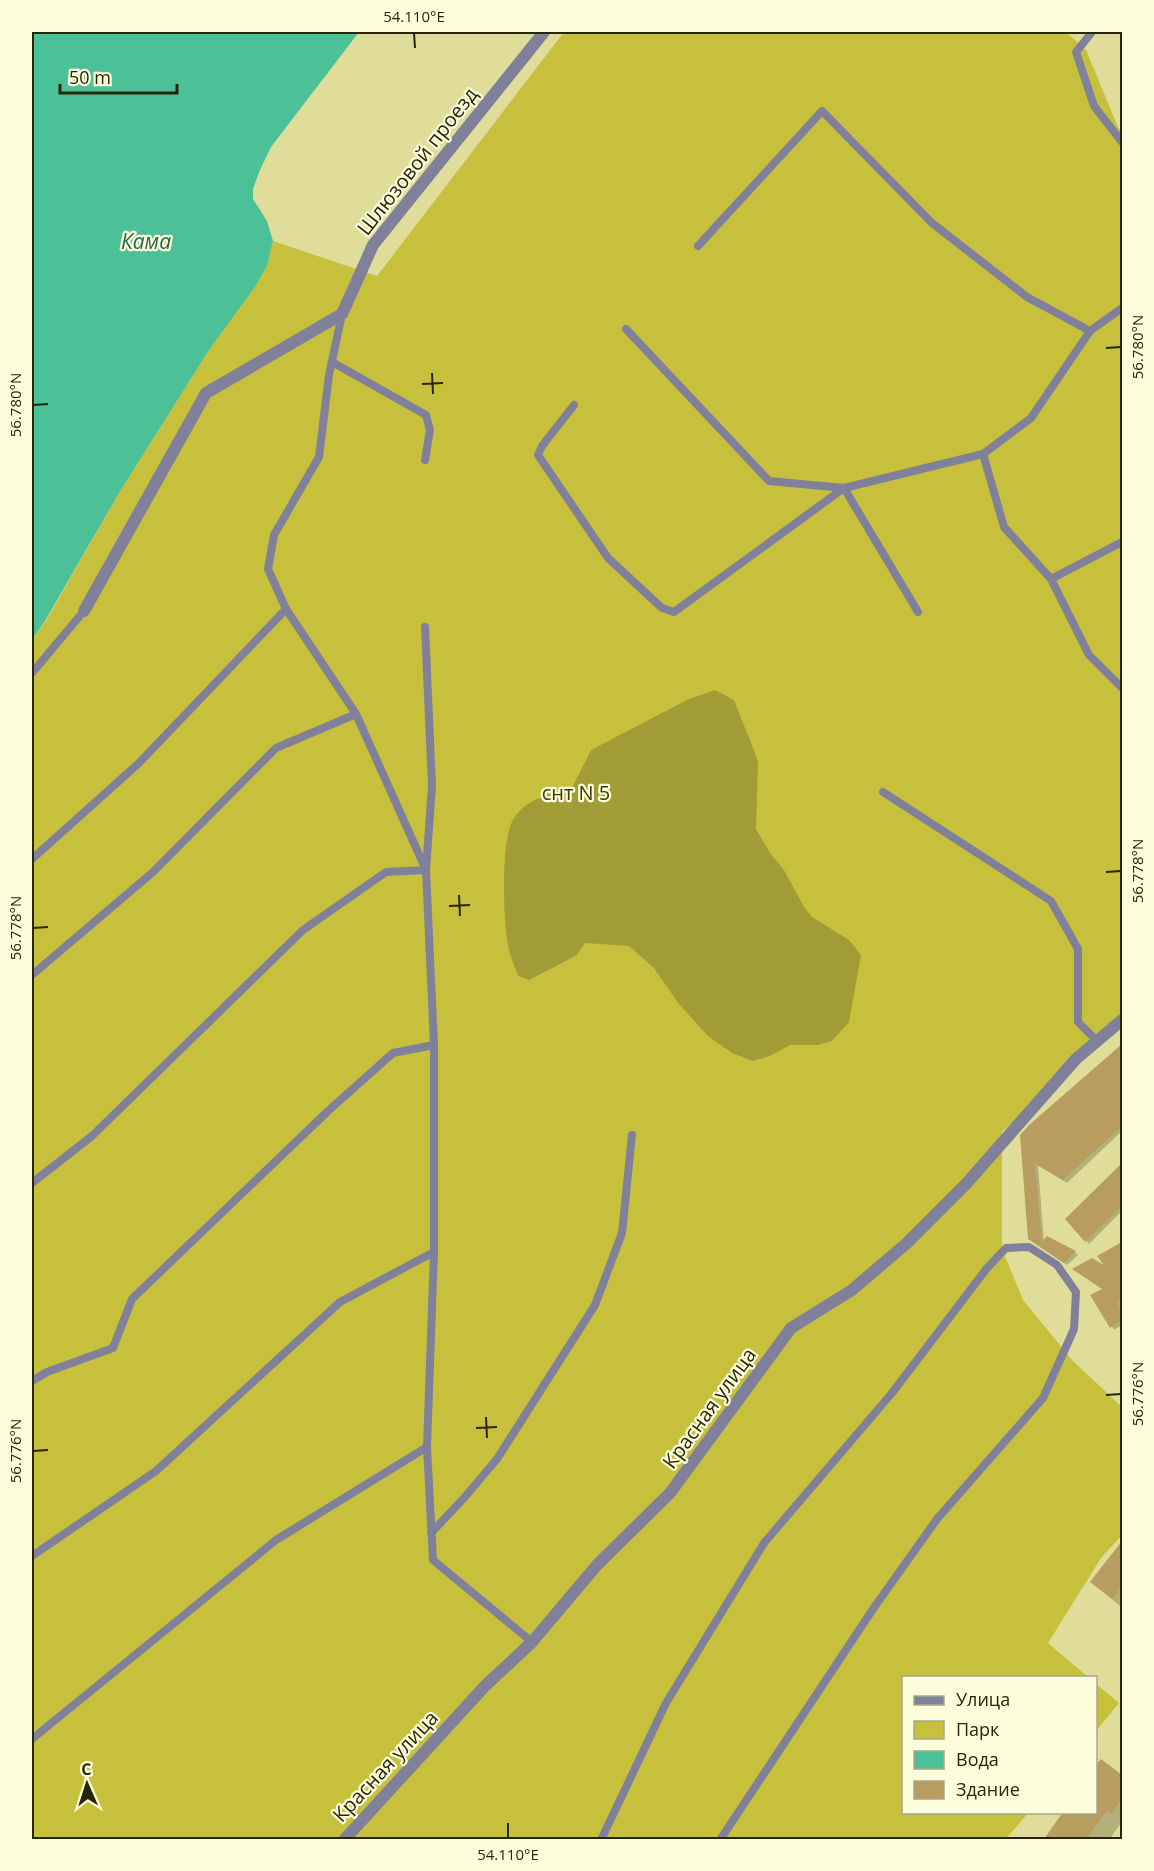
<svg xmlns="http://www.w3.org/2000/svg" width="1154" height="1871" font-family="'Open Sans',sans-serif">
<rect width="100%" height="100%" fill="#e0dd9a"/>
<g fill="#c7c03d">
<path d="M 564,32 L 1066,32 L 1086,50 L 1118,127 L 1122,133 L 1122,1019 L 1002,1132 L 1002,1249 L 1023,1300 L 1073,1361 L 1122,1407 L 1122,1535 L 1101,1558 L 1048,1643 L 1088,1677 L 904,1678 L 904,1812 L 1028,1813 L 1006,1839 L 32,1839 L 32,640 L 46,621 L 119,493 L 209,350 L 255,287 L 267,266 L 273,241 L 377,276 Z"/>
<path d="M 1096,1684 L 1119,1703 L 1096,1731 Z"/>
</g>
<path fill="#a29c37" d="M 715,690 L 734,700 L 758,761 L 756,829 L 770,853 L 784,870 L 804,907 L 812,917 L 849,940 L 861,955 L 849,1022 L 832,1041 L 818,1045 L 790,1045 L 770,1056 L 753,1061 L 732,1053 L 708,1036 L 679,1004 L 654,968 L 629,946 L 585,943 L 577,955 L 529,980 L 518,976 C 515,967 511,959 509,950 C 503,926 500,838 514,818 C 527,798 552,794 573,786 L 591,750 L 687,700 Z"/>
<path fill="#4cc097" d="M 32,32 L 359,32 L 271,147 L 260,170 L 253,189 L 253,199 L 267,221 L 273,241 L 267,266 L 255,287 L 209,350 L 119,493 L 45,621 L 32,640 Z"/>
<g fill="#0003">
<path d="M 1122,1046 L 1122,1131 L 1067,1183 L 1038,1165 L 1044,1242 L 1047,1238 L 1075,1252 L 1078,1255 L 1067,1265 L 1033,1242 L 1030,1126 Z"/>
<path d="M 1122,1166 L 1122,1211 L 1089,1244 L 1067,1219 Z"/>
<path d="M 1122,1244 L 1122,1325 L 1114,1330 L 1092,1296 L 1104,1290 L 1110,1269 L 1099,1256 Z"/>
<path d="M 1122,1544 L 1122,1608 L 1092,1582 Z"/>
<path d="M 1101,1761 L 1122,1777 L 1122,1824 L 1121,1823 L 1109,1840 L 1045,1840 L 1064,1812 L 1096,1812 Z"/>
</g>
<g fill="#b89d60">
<path d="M 1122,1044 L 1122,1126 L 1063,1180 L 1035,1164 L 1042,1242 L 1047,1236 L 1076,1251 L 1064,1263 L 1028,1239 L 1020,1135 L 1029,1125 Z"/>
<path d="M 1122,1163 L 1122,1206 L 1085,1242 L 1065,1219 Z"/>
<path d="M 1122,1242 L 1122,1300 L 1117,1302 L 1122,1312 L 1122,1320 L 1110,1328 L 1090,1295 L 1102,1289 L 1072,1269 L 1092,1258 L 1104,1265 L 1097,1256 Z"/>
<path d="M 1122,1541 L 1122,1586 L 1112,1599 L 1090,1582 Z"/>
<path d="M 1101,1759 L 1122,1775 L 1122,1798 L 1111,1814 L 1107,1811 L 1086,1839 L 1044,1839 L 1063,1812 L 1095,1812 L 1095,1766 Z"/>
</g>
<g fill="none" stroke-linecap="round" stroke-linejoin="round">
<g stroke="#81809a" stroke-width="8">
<path d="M 1092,32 L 1076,52 L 1094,106 L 1122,142"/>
<path d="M 698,246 L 822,111 L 932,223 L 1027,297 L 1090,331"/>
<path d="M 342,314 L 329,375 L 319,457 L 274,535 L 268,569 L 286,609 L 356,714 L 426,870 L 434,1045 L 434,1252 L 427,1447 L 433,1560 L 532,1642"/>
<path d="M 626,329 L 769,481 L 844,488 L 983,454 L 1031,418 L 1090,331 L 1122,308"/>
<path d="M 332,362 L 426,415 L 430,430 L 425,460"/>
<path d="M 574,405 L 542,446 L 538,455 L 608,558 L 662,608 L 674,612 L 844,488 L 918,612"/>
<path d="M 983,454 L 1004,527 L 1051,579 L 1089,655 L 1122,688"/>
<path d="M 1051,579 L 1122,542"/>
<path d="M 32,673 L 84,611"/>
<path d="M 883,792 L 1051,901 L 1078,949 L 1078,1022 L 1098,1042"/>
<path d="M 32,859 L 139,763 L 286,609"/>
<path d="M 32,975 L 153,872 L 276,748 L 356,714"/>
<path d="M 32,1183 L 92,1136 L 303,930 L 386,872 L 426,870 L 432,786 L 425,627"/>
<path d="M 32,1381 L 47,1372 L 113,1348 L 132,1299 L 328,1111 L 393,1053 L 434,1045"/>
<path d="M 431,1533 L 464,1498 L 497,1459 L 595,1305 L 622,1233 L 632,1135"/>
<path d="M 32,1556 L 156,1471 L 340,1302 L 434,1252"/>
<path d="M 32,1739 L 276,1540 L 427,1447"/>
<path d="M 601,1840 L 666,1703 L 764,1543 L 892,1393 L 987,1268 L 1006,1248 L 1029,1247 L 1057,1265 L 1076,1292 L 1074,1329 L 1043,1398 L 937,1519 L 873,1609 L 720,1840"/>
</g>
<g stroke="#81809a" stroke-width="12">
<path d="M 84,611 L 206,393 L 342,314 L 373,245 L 544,32"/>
<path d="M 344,1840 L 485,1686 L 532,1642 L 597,1565 L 670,1493 L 791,1328 L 852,1290 L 907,1243 L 966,1184 L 1076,1059 L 1122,1020"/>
</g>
</g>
<path fill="none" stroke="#27260b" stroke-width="2" d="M 414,33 L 415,48M 1106,348 L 1121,347M 432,373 L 433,394M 422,384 L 443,383M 33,405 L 48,404M 1106,872 L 1121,871M 459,895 L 460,916M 449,906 L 470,905M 33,928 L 48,927M 1106,1395 L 1121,1394M 486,1417 L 487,1438M 476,1428 L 497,1427M 33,1451 L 48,1450M 508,1823 L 508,1838"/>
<g text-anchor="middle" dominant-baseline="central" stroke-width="4.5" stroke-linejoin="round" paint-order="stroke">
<g font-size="20" fill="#27260b" stroke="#fdfddb">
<text transform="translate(417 161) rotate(-52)">Шлюзовой проезд</text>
<text transform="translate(709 1408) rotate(-54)">Красная улица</text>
<text transform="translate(385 1766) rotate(-47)">Красная улица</text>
</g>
<g font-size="20" fill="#3e3b01" stroke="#fdfddb">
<text x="576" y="792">снт N 5</text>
</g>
<g font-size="21" font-style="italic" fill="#27644e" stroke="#fdfddb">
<text x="146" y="241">Кама</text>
</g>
</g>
<rect width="1154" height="1871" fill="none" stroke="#fdfddb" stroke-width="66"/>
<rect x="902" y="1676" width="195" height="138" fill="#fdfddb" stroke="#a7a788" stroke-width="1.5"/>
<rect x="914" y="1696" width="30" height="9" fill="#81809a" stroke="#a7a788" stroke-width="1.5"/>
<text x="956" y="1706" font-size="18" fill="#27260b">Улица</text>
<rect x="914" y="1721" width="30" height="18" fill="#c7c03d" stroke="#a7a788" stroke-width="1.5"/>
<text x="956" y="1736" font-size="18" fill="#27260b">Парк</text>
<rect x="914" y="1751" width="30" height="18" fill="#4cc097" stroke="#a7a788" stroke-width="1.5"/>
<text x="956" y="1766" font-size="18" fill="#27260b">Вода</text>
<rect x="914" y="1781" width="30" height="18" fill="#b89d60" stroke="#a7a788" stroke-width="1.5"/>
<text x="956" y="1796" font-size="18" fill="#27260b">Здание</text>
<g transform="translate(87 1784) rotate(357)" stroke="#fdfddb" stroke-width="4.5" paint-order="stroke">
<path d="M0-4.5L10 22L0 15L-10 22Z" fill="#27260b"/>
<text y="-9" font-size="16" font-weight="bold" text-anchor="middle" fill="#27260b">С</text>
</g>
<path d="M60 84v9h117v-9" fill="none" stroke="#27260b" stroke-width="3"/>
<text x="69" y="84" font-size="18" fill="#27260b" stroke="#fdfddb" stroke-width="4.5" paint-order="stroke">50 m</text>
<rect x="33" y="33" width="1088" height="1805" fill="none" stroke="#27260b" stroke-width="2"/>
<g font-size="15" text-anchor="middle" fill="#27260b">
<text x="414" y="22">54.110°E</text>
<text transform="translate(1138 347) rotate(-90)" y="5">56.780°N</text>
<text transform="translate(16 405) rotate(-90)" y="5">56.780°N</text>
<text transform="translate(1138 871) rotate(-90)" y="5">56.778°N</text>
<text transform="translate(16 928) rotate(-90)" y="5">56.778°N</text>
<text transform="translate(1138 1394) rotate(-90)" y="5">56.776°N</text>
<text transform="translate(16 1451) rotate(-90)" y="5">56.776°N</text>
<text x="508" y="1860">54.110°E</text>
</g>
</svg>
